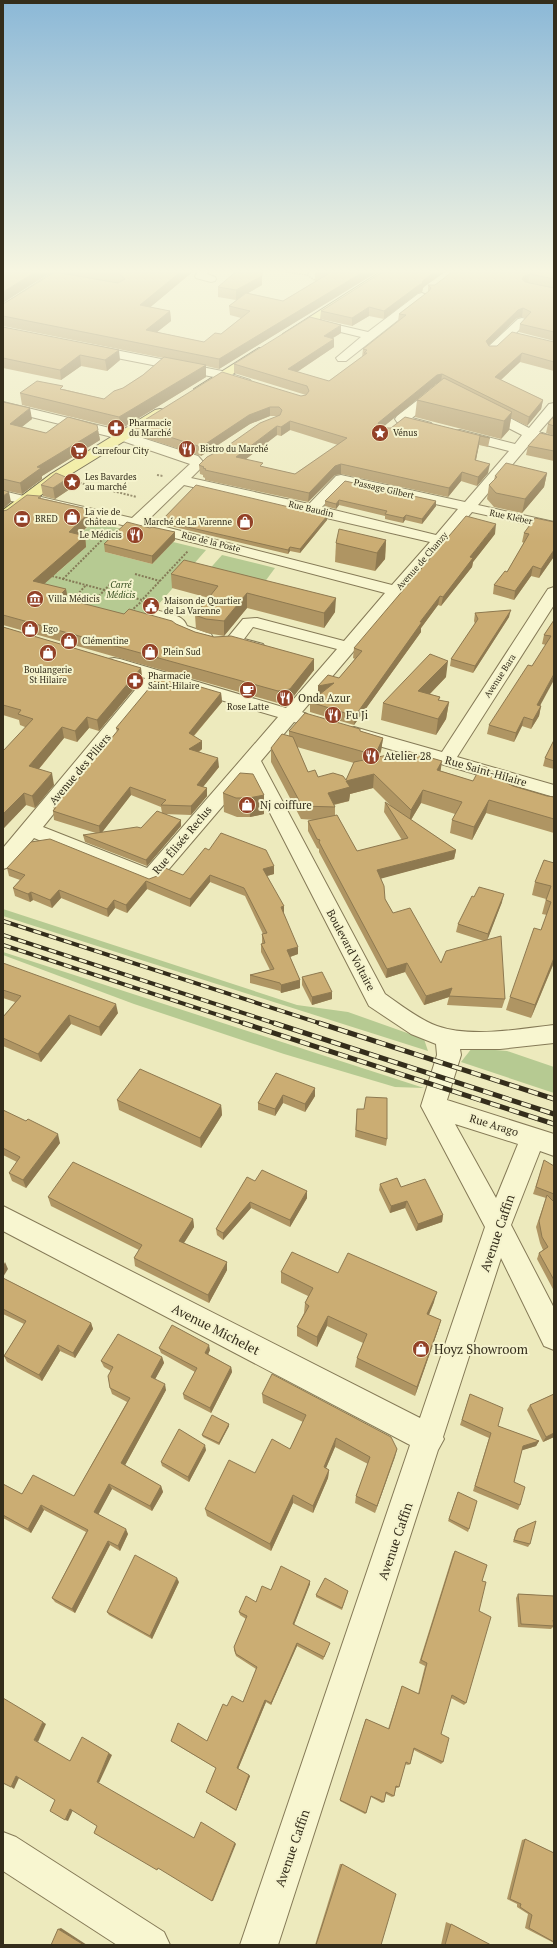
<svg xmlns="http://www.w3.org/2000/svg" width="557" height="1948" font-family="'PT Serif',serif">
<rect width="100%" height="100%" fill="#edeabd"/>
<g fill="#b6ca92">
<path d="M 93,522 L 127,530 L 105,552 L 152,564 L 173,542 L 206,550 L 137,629 L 3,576 L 3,558 L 57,573 L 86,547 L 71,543 Z"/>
<path d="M 222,555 L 275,568 L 261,587 L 206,573 Z"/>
<path d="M 3,909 L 297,1005 L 348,1012 L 424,1039 L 428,1051 L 28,924 L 3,916 Z"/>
<path d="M 3,952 L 424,1088 L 395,1087 L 284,1054 L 134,1004 L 3,955 Z"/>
<path d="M 472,1048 L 507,1051 L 554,1067 L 554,1093 L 461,1062 Z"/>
</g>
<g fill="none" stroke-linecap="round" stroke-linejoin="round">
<defs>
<g id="minor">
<path d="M 58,269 L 70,269 L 7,312 L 3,313 L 3,305 Z"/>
<path d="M 200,269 L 210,269 L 207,274 L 215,277 L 216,279 L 215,281 L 211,282 L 196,278 L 195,276 Z"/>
<path d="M 422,293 L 428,296 L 426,298 L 346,361 L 338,361 L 336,358 L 361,337 L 308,324 L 306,322 L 312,319 L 368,332 L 418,294 Z"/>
<path d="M 522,318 L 526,319 L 528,321 L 496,353 L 488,353 L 486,350 L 488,347 L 518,319 Z"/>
<path d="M 90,345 L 222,371 L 250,380 L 252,383 L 246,387 L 219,378 L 86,352 L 84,349 Z"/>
<path d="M 440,385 L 446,389 L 444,392 L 412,418 L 431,423 L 433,426 L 431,429 L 426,430 L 397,422 L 395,419 L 397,416 L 436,386 Z"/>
<path d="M 3,402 L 118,430 L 198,456 L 205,464 L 191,478 L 309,504 L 336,476 L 341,475 L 465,502 L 509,451 L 455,437 L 453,434 L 455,431 L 460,430 L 515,444 L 522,435 L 479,413 L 477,410 L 479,407 L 489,407 L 529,428 L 549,404 L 554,403 L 554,415 L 539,432 L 554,437 L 554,445 L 534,439 L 478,505 L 554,522 L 554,530 L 472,512 L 302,712 L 307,714 L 310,718 L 307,722 L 301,724 L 294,722 L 261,761 L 385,994 C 401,1005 418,1019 437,1026 C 470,1038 520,1029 554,1025 L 554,1043 L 500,1049 L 460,1049 L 461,1055 L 447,1100 L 554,1134 L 554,1156 L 540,1151 L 511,1225 L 554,1308 L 554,1350 L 544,1346 L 501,1258 L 443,1437 L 444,1439 L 438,1450 L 278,1945 L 240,1945 L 410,1445 L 3,1231 L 3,1206 L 420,1418 L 485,1227 L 421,1106 L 437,1055 L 436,1044 L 411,1034 L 369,1006 L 250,774 L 157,883 L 150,885 L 143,883 L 34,838 L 10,867 L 3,869 L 3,848 L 145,678 L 108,667 L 105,663 L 108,659 L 114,658 L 120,659 L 286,708 L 337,649 L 253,627 L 244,639 L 263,644 L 265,648 L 263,652 L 257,653 L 227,645 L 225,641 L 243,619 L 257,618 L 344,641 L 385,593 L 195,543 L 41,505 L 24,504 L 3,499 L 3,491 L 24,496 L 41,497 L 132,518 L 190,464 L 108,436 L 3,410 ZM 344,484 L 458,509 L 436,535 L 322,507 ZM 184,485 L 430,542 L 392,585 L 146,522 ZM 160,682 L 278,717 L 147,868 L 43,827 ZM 455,1124 L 518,1144 L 496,1198 Z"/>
<path d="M 554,587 L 554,605 L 457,757 L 554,785 L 554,797 L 348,737 L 345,733 L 348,729 L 354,727 L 442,752 L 546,592 L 548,589 Z"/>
<path d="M 155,610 C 166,613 183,614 187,626 L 211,634 L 213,638 L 211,642 L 205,643 L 178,635 L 165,622 L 149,618 L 147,615 L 149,612 Z"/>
<path d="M 3,1832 L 16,1837 L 164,1932 L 170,1945 L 117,1945 L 3,1871 Z"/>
</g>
<g id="major">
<path d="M 385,269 L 397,269 L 293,337 L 289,338 L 283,334 Z"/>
<path d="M 259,348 L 263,349 L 265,352 L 263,355 L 204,392 L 200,393 L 194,389 Z"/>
<path d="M 160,409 L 165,410 L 167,413 L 165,416 L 61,480 L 8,520 L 3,521 L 3,510 L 51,474 L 155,410 Z"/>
</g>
</defs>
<use href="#minor" stroke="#857a57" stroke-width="2"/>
<use href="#major" stroke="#52472b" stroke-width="2"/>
<g stroke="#857a57" stroke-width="1.5" stroke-dasharray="1.5 1" stroke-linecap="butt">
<path d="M 280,269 L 287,272 L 307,275"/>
<path d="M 311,269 L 307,275 L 319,283"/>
<path d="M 265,272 L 270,269"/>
</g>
<g stroke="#857a57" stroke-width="2" stroke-dasharray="2 1.5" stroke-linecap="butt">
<path d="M 157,475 L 163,476"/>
<path d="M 76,482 L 137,497"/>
<path d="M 135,574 L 160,581"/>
<path d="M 52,576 L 142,600 L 188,551"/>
<path d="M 63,579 L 110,532"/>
<path d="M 70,603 L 86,585"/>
<path d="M 80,605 L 98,597 L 115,579"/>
<path d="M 131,611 L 142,601"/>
</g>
<use href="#minor" fill="#f8f6d0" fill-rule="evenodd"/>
<use href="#major" fill="#f1eb94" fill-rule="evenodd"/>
<defs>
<g id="rail-far1">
<path d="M 3,921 L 322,1024"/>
<path d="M 3,935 L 277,1024"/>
<path d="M 3,945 L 246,1024"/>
</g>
<g id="rail">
<path d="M 243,1023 L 554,1124"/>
<path d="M 274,1023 L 554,1114"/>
<path d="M 319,1023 L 554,1099"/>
</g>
</defs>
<use href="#rail-far1" stroke="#342d1b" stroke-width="4"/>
<use href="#rail" stroke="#342d1b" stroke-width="5"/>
<use href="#rail-far1" stroke="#f5f3cd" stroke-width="2.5" stroke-dasharray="8" stroke-linecap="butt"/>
<use href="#rail" stroke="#f5f3cd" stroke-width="3.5" stroke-dasharray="10" stroke-linecap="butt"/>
</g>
<g fill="#af9563" fill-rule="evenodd">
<path d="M 66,269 L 196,269 L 150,307 L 170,311 L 171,321 L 157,332 L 204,342 L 221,334 L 241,318 L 230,315 L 229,306 L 239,298 L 236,300 L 218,297 L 218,287 L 262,269 L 262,285 L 248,293 L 283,301 L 316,281 L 315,281 L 315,271 L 382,269 L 219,369 L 206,366 L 206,377 L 121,429 L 22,405 L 20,393 L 63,389 L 104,399 L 123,388 L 143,375 L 163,358 L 3,326 L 3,304 L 67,274 Z"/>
<path d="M 554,269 L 554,288 L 527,283 L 554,288 L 554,341 L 519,332 L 520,324 L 525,318 L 522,317 L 517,318 L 489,345 L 489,346 L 497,346 L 554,342 L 554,371 L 520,362 L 501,380 L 543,400 L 541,409 L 527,426 L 511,418 L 509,430 L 501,439 L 415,417 L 417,400 L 438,383 L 436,384 L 381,428 L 391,428 L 405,417 L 490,438 L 488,447 L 479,445 L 476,460 L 488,473 L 477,486 L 461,481 L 448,497 L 341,474 L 335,475 L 308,502 L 205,480 L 205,478 L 203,477 L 203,475 L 200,474 L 199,465 L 226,447 L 279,416 L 270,416 L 250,424 L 201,456 L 136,435 L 135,426 L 306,395 L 234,373 L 234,364 L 341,333 L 333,338 L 334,339 L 334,347 L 297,372 L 329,381 L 362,357 L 363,349 L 398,321 L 399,314 L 428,292 L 428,285 L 435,285 ZM 290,430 L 338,445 L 295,474 L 263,467 L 246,459 L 277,435 L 281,436 Z"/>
<path d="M 424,287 L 423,288 L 422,292 L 418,293 L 384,319 L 369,316 L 352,326 L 320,319 L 321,311 Z"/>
<path d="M 3,327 L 120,360 L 107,371 L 81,366 L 61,380 L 3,368 Z"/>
<path d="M 3,402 L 32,419 L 21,427 L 46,433 L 98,430 L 100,440 L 42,476 L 42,479 L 22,494 L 3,490 Z"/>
<path d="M 554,419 L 554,436 L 546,433 L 548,424 Z"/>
<path d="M 554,436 L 554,461 L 526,455 L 528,446 Z"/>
<path d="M 547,473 L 544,487 L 522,513 L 494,507 L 487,499 L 489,485 L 494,480 L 495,476 Z"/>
<path d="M 345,481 L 436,501 L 436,506 L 422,524 L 405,520 L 403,523 L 385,519 L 385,516 L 339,505 L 336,509 L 325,506 L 325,501 Z"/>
<path d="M 41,485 L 70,489 L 55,499 L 43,496 Z"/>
<path d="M 41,496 L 41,498 L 92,510 L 93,521 L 79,534 L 85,536 L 86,547 L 44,584 L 66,589 L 67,600 L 124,614 L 176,624 L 195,632 L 214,637 L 314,659 L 314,670 L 290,701 L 278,703 L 3,625 L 3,511 L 7,510 Z"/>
<path d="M 327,520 L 300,553 L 290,551 L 288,554 L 162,524 L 161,521 Z"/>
<path d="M 554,522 L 554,558 L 553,558 L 539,578 L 531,576 L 514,600 L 493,594 L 494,585 L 507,572 L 524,543 L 522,542 L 524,533 Z"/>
<path d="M 150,528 L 175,532 L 175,540 L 152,564 L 105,552 L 104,544 Z"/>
<path d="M 495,534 L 473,562 L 472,567 L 441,606 L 438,605 L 421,628 L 421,632 L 354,725 L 310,712 L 310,702 L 318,695 L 318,686 L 339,678 L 355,659 L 353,658 L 354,648 Z"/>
<path d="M 386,540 L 385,559 L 375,571 L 335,562 L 336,543 Z"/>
<path d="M 171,574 L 335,612 L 324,628 L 247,608 L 224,636 L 207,633 L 196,629 L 195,615 L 209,598 L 172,588 Z"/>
<path d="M 475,613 L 509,617 L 473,673 L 450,666 L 451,659 L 475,624 L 474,621 Z"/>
<path d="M 554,620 L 540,706 L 541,706 L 539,716 L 531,729 L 522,726 L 514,742 L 487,734 L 489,725 L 532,666 L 546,645 L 542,644 L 544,635 Z"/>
<path d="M 3,627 L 141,668 L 142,679 L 99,731 L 89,728 L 77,742 L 64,738 L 39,769 L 54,785 L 35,808 L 26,805 L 3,829 L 25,727 L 20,725 L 19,720 L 3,715 Z"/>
<path d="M 446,677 L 430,694 L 440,697 L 439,700 L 449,702 L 446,719 L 436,735 L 381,720 L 383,703 Z"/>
<path d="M 221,693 L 222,702 L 194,736 L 202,749 L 199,752 L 219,767 L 203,787 L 207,788 L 207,796 L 191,815 L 164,814 L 181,826 L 147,866 L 85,842 L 83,835 L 96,833 L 54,820 L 53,811 L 54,809 L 53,806 L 75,783 L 117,732 L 116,728 ZM 131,795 L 161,807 L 162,813 L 141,828 L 102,832 Z"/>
<path d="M 289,731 L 360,731 L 383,738 L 381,751 L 379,757 L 441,771 L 473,781 L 497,779 L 513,786 L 547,796 L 554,797 L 554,833 L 486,813 L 472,840 L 450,833 L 452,820 L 455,814 L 421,803 L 411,820 L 456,850 L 454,859 L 381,878 L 385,899 L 393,913 L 441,963 L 484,941 L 456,932 L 458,924 L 502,902 L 487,940 L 505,999 L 502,1008 L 447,1005 L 449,997 L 424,1005 L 405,972 L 386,978 L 319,852 L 319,849 L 317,848 L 308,831 L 308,821 L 314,820 L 301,819 L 271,762 L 271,748 L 289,736 ZM 297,747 L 354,763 L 346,780 L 318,777 L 308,772 ZM 373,788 L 392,807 L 385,802 L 384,812 L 402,840 L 357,851 L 335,815 L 335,807 L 334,805 L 349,801 L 350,794 Z"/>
<path d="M 554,740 L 554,769 L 543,766 L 545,758 Z"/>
<path d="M 223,793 L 264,795 L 264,814 L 250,817 L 237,817 L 224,812 Z"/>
<path d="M 209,850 L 274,866 L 274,874 L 267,876 L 284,914 L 298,954 L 290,957 L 300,980 L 300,988 L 281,993 L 280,991 L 250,983 L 250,975 L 270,970 L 261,952 L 261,944 L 262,944 L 262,934 L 263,934 L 245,896 L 210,882 L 190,907 L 147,889 L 127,913 L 115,908 L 108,917 L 61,898 L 52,908 L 33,900 L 30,902 L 15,896 L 13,888 L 20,880 L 9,876 L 7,868 L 149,879 L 183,875 Z"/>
<path d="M 554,863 L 554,963 L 531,1018 L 506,1010 L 510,997 L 541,930 L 547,915 L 542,914 L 546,899 L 532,895 L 535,882 Z"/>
<path d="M 3,963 L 118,1013 L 101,1036 L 71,1024 L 41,1062 L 3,1046 L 3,1017 L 15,1002 L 3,998 Z"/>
<path d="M 302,977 L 332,999 L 312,1005 L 302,985 Z"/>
<path d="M 276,1073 L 315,1096 L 305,1112 L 283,1103 L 275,1116 L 258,1110 L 258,1103 Z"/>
<path d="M 117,1100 L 221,1105 L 222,1115 L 201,1148 L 119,1110 Z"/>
<path d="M 357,1109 L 387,1139 L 386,1146 L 355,1137 Z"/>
<path d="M 3,1110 L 60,1143 L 26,1188 L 12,1181 L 9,1173 L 17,1162 L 3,1155 Z"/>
<path d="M 554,1166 L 554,1201 L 552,1200 L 554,1202 L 554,1291 L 537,1259 L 539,1253 L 543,1250 L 540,1243 L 536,1227 L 546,1198 L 533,1194 L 542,1167 Z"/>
<path d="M 255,1181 L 307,1191 L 307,1198 L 290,1227 L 251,1208 L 223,1240 L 217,1235 L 216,1229 Z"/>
<path d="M 380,1184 L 401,1187 L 443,1215 L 442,1222 L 416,1231 L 405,1208 L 390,1213 L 379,1190 Z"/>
<path d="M 48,1197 L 193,1219 L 194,1227 L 184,1243 L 227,1262 L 227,1270 L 209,1303 L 135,1266 L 134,1258 L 139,1250 L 51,1206 Z"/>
<path d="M 281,1272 L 338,1273 L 434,1302 L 429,1315 L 441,1320 L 438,1330 L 415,1396 L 355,1367 L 357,1358 L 363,1343 L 327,1326 L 317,1347 L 297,1336 L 297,1327 L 304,1313 L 305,1303 L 308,1296 L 281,1283 Z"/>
<path d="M 3,1278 L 91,1323 L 93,1329 L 75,1358 L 60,1351 L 42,1381 L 7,1362 L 4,1356 L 24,1324 L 3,1314 Z"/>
<path d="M 159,1348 L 210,1350 L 208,1354 L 231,1367 L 232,1372 L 211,1413 L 184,1399 L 183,1394 L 195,1372 L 161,1353 Z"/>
<path d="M 162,1357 L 164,1363 L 155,1379 L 166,1390 L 125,1465 L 161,1486 L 163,1492 L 152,1511 L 112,1489 L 98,1514 L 128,1534 L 120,1551 L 110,1545 L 75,1613 L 55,1602 L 52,1598 L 86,1532 L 44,1510 L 31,1533 L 3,1518 L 3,1484 L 22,1494 L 74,1496 L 127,1402 L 112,1394 L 110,1388 L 111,1371 L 104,1367 L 101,1361 Z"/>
<path d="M 262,1394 L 397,1449 L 375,1513 L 355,1503 L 356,1496 L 368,1464 L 335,1447 L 326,1468 L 329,1470 L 328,1478 L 313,1513 L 293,1503 L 271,1551 L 207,1516 L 205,1509 L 290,1449 L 303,1422 L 263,1403 Z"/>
<path d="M 470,1394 L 498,1426 L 539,1441 L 536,1446 L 522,1450 L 514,1482 L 520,1505 L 518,1510 L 473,1491 L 489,1438 L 460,1425 Z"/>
<path d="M 554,1394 L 554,1437 L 543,1442 L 527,1410 L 530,1405 Z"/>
<path d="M 229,1424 L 229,1426 L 219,1445 L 203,1437 L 202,1435 Z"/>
<path d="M 206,1450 L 189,1482 L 162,1466 L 161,1462 Z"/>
<path d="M 457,1495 L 469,1529 L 468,1532 L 448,1521 Z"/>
<path d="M 518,1529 L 530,1544 L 528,1547 L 513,1542 L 516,1531 Z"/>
<path d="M 455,1551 L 482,1581 L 466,1703 L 464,1705 L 451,1698 L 441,1734 L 443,1762 L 441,1764 L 414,1750 L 410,1764 L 408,1765 L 405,1764 L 399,1787 L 397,1788 L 396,1788 L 394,1796 L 392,1797 L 386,1794 L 384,1802 L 382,1803 L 371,1797 L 366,1813 L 365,1814 L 340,1801 L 365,1721 L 366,1719 L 388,1729 L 401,1689 L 402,1686 L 418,1694 L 425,1666 L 419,1663 L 453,1554 Z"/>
<path d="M 179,1582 L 152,1639 L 109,1615 L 107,1612 Z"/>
<path d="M 310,1584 L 294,1625 L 330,1643 L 329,1645 L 323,1660 L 297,1646 L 271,1705 L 266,1702 L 238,1769 L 250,1776 L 236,1811 L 206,1792 L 216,1768 L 172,1742 L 171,1741 L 207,1741 L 227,1706 L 243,1702 L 256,1669 L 236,1656 L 234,1650 L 234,1647 L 246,1619 L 240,1615 L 239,1612 L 256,1602 L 271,1590 Z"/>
<path d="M 348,1591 L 342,1610 L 316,1597 L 316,1595 Z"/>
<path d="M 518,1594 L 554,1596 L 554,1626 L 551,1629 L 518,1627 L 516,1598 Z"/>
<path d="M 525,1839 L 554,1853 L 554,1943 L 525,1928 L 528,1914 L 517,1907 L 517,1904 L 507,1899 L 522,1840 Z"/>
<path d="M 340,1864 L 342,1864 L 381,1945 L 315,1945 Z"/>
<path d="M 446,1922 L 451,1924 L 491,1945 L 441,1945 Z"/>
</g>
<g fill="#8e7950">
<path d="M 40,269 L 56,269 L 3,303 L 3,292 Z"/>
<path d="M 184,269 L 196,269 L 141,315 L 140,305 Z"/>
<path d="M 368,269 L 382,269 L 219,369 L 219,359 Z"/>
<path d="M 438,269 L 449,269 L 424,287 L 423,288 L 422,292 L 418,293 L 384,319 L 384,311 L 422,282 L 425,279 Z"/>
<path d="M 530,274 L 528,283 L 523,284 L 522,279 L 524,276 Z"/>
<path d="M 262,276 L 262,285 L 236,300 L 236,290 Z"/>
<path d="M 369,307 L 369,316 L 352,326 L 352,318 Z"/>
<path d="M 523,308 L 522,317 L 517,318 L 485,349 L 486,341 L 518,310 Z"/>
<path d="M 170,311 L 171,321 L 147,340 L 146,330 Z"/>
<path d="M 341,325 L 341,333 L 323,344 L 324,336 Z"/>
<path d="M 334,339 L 334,347 L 288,378 L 288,369 Z"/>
<path d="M 119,350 L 120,360 L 107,371 L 105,360 Z"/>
<path d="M 522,353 L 520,362 L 494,386 L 495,377 Z"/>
<path d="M 80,355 L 81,366 L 61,380 L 60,370 Z"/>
<path d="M 206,365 L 206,377 L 121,429 L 119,417 Z"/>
<path d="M 442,374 L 441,383 L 436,384 L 377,432 L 378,423 L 437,375 Z"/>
<path d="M 543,400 L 541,409 L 527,426 L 529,417 Z"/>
<path d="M 270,407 L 270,416 L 250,424 L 201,456 L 201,447 L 249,415 Z"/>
<path d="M 30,408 L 32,419 L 12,435 L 10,424 Z"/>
<path d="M 512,412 L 509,430 L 501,439 L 504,421 Z"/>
<path d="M 290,421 L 290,430 L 281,436 L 281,427 Z"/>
<path d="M 277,426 L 277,435 L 237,466 L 236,457 Z"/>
<path d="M 98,430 L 100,440 L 42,476 L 42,479 L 22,494 L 20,483 L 37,467 Z"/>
<path d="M 480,436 L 479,445 L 474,469 L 475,460 Z"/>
<path d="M 341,464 L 341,474 L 335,475 L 308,502 L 309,493 L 335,466 Z"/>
<path d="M 490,464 L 488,473 L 477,486 L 478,477 Z"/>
<path d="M 462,472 L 461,481 L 448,497 L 449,488 Z"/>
<path d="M 547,473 L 544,487 L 522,513 L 525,499 Z"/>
<path d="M 68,478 L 70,489 L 55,499 L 53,488 Z"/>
<path d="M 9,492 L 11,502 L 3,509 L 3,496 Z"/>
<path d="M 339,500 L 339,505 L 336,509 L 336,504 Z"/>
<path d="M 436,501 L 436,506 L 422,524 L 422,519 Z"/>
<path d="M 92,510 L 93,521 L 71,543 L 69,532 Z"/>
<path d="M 406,515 L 405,520 L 403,523 L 403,518 Z"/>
<path d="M 327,516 L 327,520 L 300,553 L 300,549 Z"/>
<path d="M 496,524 L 495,534 L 473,562 L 472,567 L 441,606 L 443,597 L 470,557 Z"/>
<path d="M 175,532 L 175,540 L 152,564 L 152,556 Z"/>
<path d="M 85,536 L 86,547 L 35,592 L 33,581 Z"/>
<path d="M 386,540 L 385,559 L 375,571 L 377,553 Z"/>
<path d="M 290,547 L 290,551 L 288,554 L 288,550 Z"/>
<path d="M 554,550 L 553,558 L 539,578 L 541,569 Z"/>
<path d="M 533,566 L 531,576 L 514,600 L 515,591 Z"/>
<path d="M 66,589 L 68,600 L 58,597 Z"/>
<path d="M 247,593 L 247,608 L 224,636 L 224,621 Z"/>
<path d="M 440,596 L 438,605 L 421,628 L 421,632 L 354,725 L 355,716 L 420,622 Z"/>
<path d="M 336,598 L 335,612 L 324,628 L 324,613 Z"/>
<path d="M 511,610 L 509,617 L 473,673 L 475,666 Z"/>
<path d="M 314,659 L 314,670 L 290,701 L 278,703 L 278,691 Z"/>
<path d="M 448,661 L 446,677 L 416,708 L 418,691 Z"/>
<path d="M 141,668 L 142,679 L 99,731 L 97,720 Z"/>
<path d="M 554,674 L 554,680 L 535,715 L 537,705 Z"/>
<path d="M 334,683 L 318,695 L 318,686 Z"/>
<path d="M 221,693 L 222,702 L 189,741 L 189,733 Z"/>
<path d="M 449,702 L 446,719 L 436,735 L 438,719 Z"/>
<path d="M 541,706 L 539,716 L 531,729 L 533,720 Z"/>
<path d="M 87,717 L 89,728 L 77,742 L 75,731 Z"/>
<path d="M 524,717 L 522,726 L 514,742 L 516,733 Z"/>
<path d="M 62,727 L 64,738 L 32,777 L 29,766 Z"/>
<path d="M 383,738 L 381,751 L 373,769 L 375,755 Z"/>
<path d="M 202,741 L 202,749 L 190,757 L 189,749 Z"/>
<path d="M 218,758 L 219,767 L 198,793 L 197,785 Z"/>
<path d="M 442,761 L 440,775 L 437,770 Z"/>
<path d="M 52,773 L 54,785 L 35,808 L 32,796 Z"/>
<path d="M 374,774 L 373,788 L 350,794 L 349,801 L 327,806 L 328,793 L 346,781 Z"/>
<path d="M 130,787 L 131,795 L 100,835 L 99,826 Z"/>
<path d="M 207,788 L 207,796 L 191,815 L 191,806 Z"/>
<path d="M 423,790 L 421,803 L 409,823 L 411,810 Z"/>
<path d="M 24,793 L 26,805 L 3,829 L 3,814 Z"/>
<path d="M 264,795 L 264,814 L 250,817 L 249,798 Z"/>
<path d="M 489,800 L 486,813 L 472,840 L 474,827 Z"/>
<path d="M 181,820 L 181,826 L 147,866 L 146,860 Z"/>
<path d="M 456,850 L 454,859 L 376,880 L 377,870 Z"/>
<path d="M 274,866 L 274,874 L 263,877 L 263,869 Z"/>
<path d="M 210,875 L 210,882 L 190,907 L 190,899 Z"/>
<path d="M 146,881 L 147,889 L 127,913 L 126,905 Z"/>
<path d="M 59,890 L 61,898 L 52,908 L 50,900 Z"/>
<path d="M 31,892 L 33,900 L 30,902 L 28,894 Z"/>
<path d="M 504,894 L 502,902 L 487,941 L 488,934 Z"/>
<path d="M 114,900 L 115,908 L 108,917 L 107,909 Z"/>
<path d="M 284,906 L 284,914 L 281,907 Z"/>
<path d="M 298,947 L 298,954 L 287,958 L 287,950 Z"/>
<path d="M 554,958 L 554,962 L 531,1018 L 535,1005 Z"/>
<path d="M 407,963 L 405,972 L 386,978 L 387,969 Z"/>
<path d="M 300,980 L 300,988 L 281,993 L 281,985 Z"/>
<path d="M 452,988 L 449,997 L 424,1005 L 426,996 Z"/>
<path d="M 332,992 L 332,999 L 312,1005 L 312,997 Z"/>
<path d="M 116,1004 L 118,1013 L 101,1036 L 99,1027 Z"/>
<path d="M 69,1015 L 71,1024 L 41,1062 L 38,1054 Z"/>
<path d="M 315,1088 L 315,1096 L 305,1112 L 305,1104 Z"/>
<path d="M 283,1095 L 283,1103 L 275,1116 L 275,1109 Z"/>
<path d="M 221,1105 L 222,1115 L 201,1148 L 200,1138 Z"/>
<path d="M 58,1134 L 60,1143 L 26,1188 L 23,1180 Z"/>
<path d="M 307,1191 L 307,1198 L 290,1227 L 290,1220 Z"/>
<path d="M 407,1201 L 405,1208 L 390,1213 L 391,1206 Z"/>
<path d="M 250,1202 L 251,1208 L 223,1240 L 223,1233 Z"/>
<path d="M 443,1215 L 442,1222 L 416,1231 L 418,1224 Z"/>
<path d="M 193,1219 L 194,1227 L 180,1249 L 179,1241 Z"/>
<path d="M 5,1262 L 8,1269 L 3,1277 L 3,1266 Z"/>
<path d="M 227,1262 L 227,1270 L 209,1303 L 208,1295 Z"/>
<path d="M 437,1292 L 434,1302 L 425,1324 L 427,1314 Z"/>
<path d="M 328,1316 L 327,1326 L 317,1347 L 317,1337 Z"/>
<path d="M 441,1320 L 438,1330 L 415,1396 L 417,1387 Z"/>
<path d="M 91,1323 L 93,1329 L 75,1358 L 73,1353 Z"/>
<path d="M 58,1345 L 60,1351 L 42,1381 L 39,1375 Z"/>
<path d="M 209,1345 L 210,1350 L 206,1359 L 205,1353 Z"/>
<path d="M 162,1357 L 164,1363 L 153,1383 L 151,1377 Z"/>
<path d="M 231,1367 L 232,1372 L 211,1413 L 210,1408 Z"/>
<path d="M 165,1384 L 166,1390 L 123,1469 L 121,1463 Z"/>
<path d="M 229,1424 L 229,1426 L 219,1445 L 219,1443 Z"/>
<path d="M 554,1433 L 554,1437 L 543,1442 L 546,1437 Z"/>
<path d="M 336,1438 L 335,1447 L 323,1475 L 324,1467 Z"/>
<path d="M 539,1441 L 536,1446 L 520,1451 L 523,1446 Z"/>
<path d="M 205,1445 L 206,1450 L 189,1482 L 188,1477 Z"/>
<path d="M 397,1449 L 395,1457 L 375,1513 L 377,1506 Z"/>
<path d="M 329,1470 L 328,1478 L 313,1513 L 313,1506 Z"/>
<path d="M 109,1484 L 112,1489 L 97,1517 L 94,1512 Z"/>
<path d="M 161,1486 L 163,1492 L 152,1511 L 150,1506 Z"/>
<path d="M 293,1495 L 293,1503 L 271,1551 L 270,1544 Z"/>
<path d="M 41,1505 L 44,1510 L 31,1533 L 28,1529 Z"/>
<path d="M 126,1529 L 128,1534 L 120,1551 L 118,1546 Z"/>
<path d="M 108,1541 L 110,1545 L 75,1613 L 72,1609 Z"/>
<path d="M 177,1578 L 179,1582 L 152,1639 L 150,1636 Z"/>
<path d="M 310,1581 L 310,1584 L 293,1627 L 293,1624 Z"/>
<path d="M 297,1643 L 297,1646 L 271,1705 L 271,1703 Z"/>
<path d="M 265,1700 L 266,1702 L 238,1769 L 237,1768 Z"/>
<path d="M 43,1722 L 46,1724 L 38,1742 L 34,1740 Z"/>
<path d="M 109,1753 L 112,1755 L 99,1783 L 97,1782 Z"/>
<path d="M 249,1775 L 250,1776 L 236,1811 L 236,1810 Z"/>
<path d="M 16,1776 L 19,1778 L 14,1789 L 11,1787 Z"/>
<path d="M 70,1809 L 73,1810 L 68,1821 L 65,1820 Z"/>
<path d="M 235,1843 L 236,1844 L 213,1901 L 212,1901 Z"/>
<path d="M 61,1928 L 87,1945 L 84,1945 L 58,1929 Z"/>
</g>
<g fill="#cbad73" stroke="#8e7950" fill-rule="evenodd">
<path d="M 3,269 L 40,269 L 3,292 Z"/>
<path d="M 89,269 L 184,269 L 140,305 L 170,311 L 146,330 L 204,342 L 215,333 L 221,334 L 250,311 L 229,306 L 246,293 L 283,301 L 328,274 L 315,271 L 318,269 L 368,269 L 219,359 L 3,316 L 3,304 L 55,272 L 118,283 L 125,279 L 119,274 Z"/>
<path d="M 239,269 L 262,269 L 262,276 L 236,290 L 218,287 Z"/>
<path d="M 387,269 L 438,269 L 425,279 L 422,282 L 423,283 L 419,285 L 384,311 L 369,307 L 352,318 L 321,311 Z"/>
<path d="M 456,269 L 554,269 L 554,279 L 530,274 L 524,276 L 522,279 L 525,282 L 554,288 L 554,332 L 520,324 L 531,312 L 523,308 L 518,310 L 486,341 L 489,346 L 497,346 L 512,332 L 554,342 L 554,362 L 522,353 L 495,377 L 543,400 L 529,417 L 442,374 L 437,375 L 378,423 L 381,428 L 391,428 L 405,417 L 490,438 L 480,436 L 475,460 L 490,464 L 478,477 L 462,472 L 449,488 L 341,464 L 335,466 L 309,493 L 205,470 L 206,469 L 203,468 L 204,467 L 199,465 L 207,457 L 226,447 L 260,423 L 280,415 L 282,410 L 279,407 L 270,407 L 249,415 L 201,447 L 135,426 L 222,372 L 301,396 L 306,395 L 309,391 L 307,386 L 234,364 L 310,317 L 341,325 L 324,336 L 334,339 L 288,369 L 329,381 L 367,353 L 364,353 L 367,350 L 363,349 L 406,315 L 399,314 L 429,291 L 431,288 L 428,285 L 435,285 ZM 290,421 L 347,438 L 295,474 L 260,466 L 263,463 L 236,457 L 277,426 L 281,427 Z"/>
<path d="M 3,327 L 119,350 L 105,360 L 80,355 L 60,370 L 3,358 Z"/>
<path d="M 164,357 L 206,365 L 119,417 L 20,393 L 37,381 L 63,386 L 60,389 L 104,399 L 114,391 L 123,388 L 143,375 Z"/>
<path d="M 444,378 L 512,412 L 504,421 L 417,400 Z"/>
<path d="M 3,402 L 30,408 L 10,424 L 46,433 L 68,417 L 97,425 L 98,430 L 37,467 L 41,468 L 20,483 L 3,479 Z"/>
<path d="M 552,418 L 554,419 L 554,426 L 548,424 Z"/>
<path d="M 540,433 L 554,436 L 554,451 L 528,446 Z"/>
<path d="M 506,463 L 547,473 L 525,499 L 496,493 L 489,485 L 497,477 L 495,476 Z"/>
<path d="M 56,473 L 68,478 L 53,488 L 41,485 Z"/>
<path d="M 345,481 L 436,501 L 422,519 L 406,515 L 403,518 L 385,514 L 387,511 L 339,500 L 336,504 L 325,501 Z"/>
<path d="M 196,485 L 327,516 L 300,549 L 290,547 L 288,550 L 161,521 Z"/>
<path d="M 3,490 L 9,492 L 3,496 Z"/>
<path d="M 27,495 L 39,496 L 41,496 L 38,498 L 92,510 L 69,532 L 85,536 L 33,581 L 66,589 L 58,597 L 124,614 L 129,609 L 172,621 L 176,624 L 195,632 L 214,637 L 231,636 L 314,659 L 290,689 L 278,691 L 3,615 L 3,511 L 7,510 Z"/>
<path d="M 466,516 L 496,524 L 470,557 L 473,558 L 443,597 L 440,596 L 420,622 L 422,622 L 355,716 L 310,702 L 334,683 L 318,686 L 328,675 L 339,678 L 362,651 L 354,648 Z"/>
<path d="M 535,518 L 554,522 L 554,550 L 541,569 L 533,566 L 515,591 L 494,585 L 505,571 L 507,572 L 529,534 L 524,533 Z"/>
<path d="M 127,522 L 150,528 L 152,527 L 175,532 L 152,556 L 104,544 Z"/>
<path d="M 339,529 L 386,540 L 377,553 L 336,543 Z"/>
<path d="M 184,560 L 336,598 L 324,613 L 247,593 L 224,621 L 206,619 L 195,615 L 218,586 L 171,574 Z"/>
<path d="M 511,610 L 475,666 L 451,659 L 478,619 L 475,613 Z"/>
<path d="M 554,620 L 554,674 L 537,705 L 541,706 L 533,720 L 524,717 L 516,733 L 489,725 L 528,665 L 532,666 L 551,636 L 544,635 Z"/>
<path d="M 3,627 L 141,668 L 97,720 L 87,717 L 75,731 L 62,727 L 29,766 L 52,773 L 32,796 L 24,793 L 3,814 L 3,751 L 33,719 L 18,714 L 21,710 L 3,705 Z"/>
<path d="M 430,654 L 448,661 L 418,691 L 440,697 L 438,700 L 449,702 L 438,719 L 383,703 Z"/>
<path d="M 160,675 L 221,693 L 189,733 L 202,741 L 189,749 L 218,758 L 197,785 L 207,788 L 191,806 L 161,805 L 166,800 L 130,787 L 99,826 L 53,811 L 56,807 L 53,806 L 72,782 L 75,783 L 119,729 L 116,728 Z"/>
<path d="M 305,713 L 360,729 L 360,731 L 383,738 L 375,755 L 289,731 Z"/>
<path d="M 282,734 L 293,737 L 308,772 L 315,770 L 318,777 L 333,773 L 343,776 L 346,780 L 354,762 L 407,751 L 442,761 L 437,770 L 473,781 L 481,766 L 489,768 L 498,776 L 497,778 L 513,786 L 547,796 L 554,797 L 554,819 L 489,800 L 474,827 L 452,820 L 462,802 L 423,790 L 411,810 L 374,774 L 346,781 L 350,787 L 328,793 L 335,807 L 302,806 L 271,748 Z"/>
<path d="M 554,740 L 554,761 L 545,758 Z"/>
<path d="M 240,773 L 253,774 L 264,795 L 249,798 L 236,798 L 223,793 Z"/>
<path d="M 385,802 L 456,850 L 377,870 L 384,886 L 385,899 L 393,913 L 410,908 L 441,963 L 446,951 L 501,936 L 505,999 L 449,996 L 452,988 L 426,996 L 407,963 L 387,969 L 319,842 L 320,840 L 317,839 L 308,821 L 337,815 L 357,851 L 408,838 Z"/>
<path d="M 157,811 L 181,820 L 146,860 L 83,835 L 137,827 L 141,828 Z"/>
<path d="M 221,833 L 266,850 L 274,866 L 263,869 L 284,906 L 281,907 L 298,947 L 287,950 L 300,980 L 281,985 L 280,983 L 250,975 L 274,969 L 261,944 L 265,943 L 262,934 L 267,933 L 244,888 L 210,875 L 190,899 L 146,881 L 126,905 L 114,900 L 107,909 L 59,890 L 50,900 L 31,892 L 28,894 L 13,888 L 25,875 L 7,868 L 31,842 L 50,839 L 149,879 L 157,876 L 165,868 L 183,875 L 205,848 L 209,850 Z"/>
<path d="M 544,860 L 554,863 L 554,958 L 535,1005 L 510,997 L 534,928 L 541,930 L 551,902 L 546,900 L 551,886 L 535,882 Z"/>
<path d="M 479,887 L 504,894 L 488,934 L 458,924 L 472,896 L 474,897 Z"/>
<path d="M 3,963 L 116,1004 L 99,1027 L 69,1015 L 38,1054 L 3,1038 L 3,1017 L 21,996 L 3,990 Z"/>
<path d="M 322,972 L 332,992 L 312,997 L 302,977 Z"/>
<path d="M 140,1069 L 221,1105 L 200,1138 L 117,1100 Z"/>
<path d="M 276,1073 L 315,1088 L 305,1104 L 283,1095 L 275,1109 L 258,1103 Z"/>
<path d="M 366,1097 L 387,1098 L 387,1139 L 356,1130 L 357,1109 L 364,1109 Z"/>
<path d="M 3,1110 L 26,1121 L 28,1119 L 58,1134 L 23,1180 L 9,1173 L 20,1157 L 3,1148 Z"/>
<path d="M 544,1160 L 554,1166 L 554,1194 L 536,1187 Z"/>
<path d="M 73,1162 L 193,1219 L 179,1241 L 227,1262 L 208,1295 L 134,1258 L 142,1245 L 48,1197 Z"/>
<path d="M 262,1170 L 307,1191 L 290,1220 L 250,1202 L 223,1233 L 216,1229 L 247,1177 L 255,1181 Z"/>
<path d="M 397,1178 L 401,1187 L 425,1179 L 443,1215 L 418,1224 L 407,1201 L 391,1206 L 380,1184 Z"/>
<path d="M 547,1195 L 554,1202 L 554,1280 L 539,1253 L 548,1247 L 542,1237 L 539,1221 Z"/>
<path d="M 292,1252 L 338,1273 L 348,1253 L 437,1292 L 427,1314 L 441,1320 L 417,1387 L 357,1358 L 367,1334 L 328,1316 L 317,1337 L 297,1327 L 309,1306 L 305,1303 L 313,1288 L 281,1272 Z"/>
<path d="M 3,1278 L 91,1323 L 73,1353 L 58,1345 L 39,1375 L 4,1356 L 26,1321 L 3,1309 Z"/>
<path d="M 172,1325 L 209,1345 L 205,1353 L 231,1367 L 210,1408 L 183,1394 L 197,1368 L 159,1348 Z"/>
<path d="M 118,1334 L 162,1357 L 151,1377 L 165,1384 L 121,1463 L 161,1486 L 150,1506 L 109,1484 L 94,1512 L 126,1529 L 118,1546 L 108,1541 L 72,1609 L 52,1598 L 88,1530 L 41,1505 L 28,1529 L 3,1515 L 3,1484 L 22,1494 L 33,1475 L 74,1496 L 130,1398 L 110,1388 L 108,1376 L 113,1367 L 101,1361 Z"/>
<path d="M 272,1374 L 391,1437 L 397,1449 L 377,1506 L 356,1496 L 370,1457 L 336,1438 L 324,1467 L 329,1470 L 313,1506 L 293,1495 L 270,1544 L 205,1509 L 229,1460 L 255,1473 L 272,1439 L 290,1449 L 306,1415 L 262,1394 Z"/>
<path d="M 470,1394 L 503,1408 L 498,1426 L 539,1441 L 523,1446 L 514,1482 L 525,1487 L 520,1505 L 475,1486 L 491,1433 L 462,1420 Z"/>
<path d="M 554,1394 L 554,1433 L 546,1437 L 530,1405 Z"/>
<path d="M 212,1415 L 229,1424 L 219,1443 L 202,1435 Z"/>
<path d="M 179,1429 L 205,1445 L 188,1477 L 161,1462 Z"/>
<path d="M 458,1492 L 477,1501 L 469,1529 L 449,1519 Z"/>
<path d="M 536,1521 L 530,1544 L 514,1540 L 518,1529 Z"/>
<path d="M 455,1551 L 487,1565 L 482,1581 L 486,1582 L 479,1611 L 491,1617 L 466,1703 L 452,1695 L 441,1734 L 449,1738 L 443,1762 L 414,1748 L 410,1764 L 406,1762 L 399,1787 L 396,1786 L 394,1796 L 386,1792 L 384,1802 L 371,1796 L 366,1813 L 340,1800 L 366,1719 L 389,1729 L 402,1686 L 419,1694 L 427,1663 L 421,1660 Z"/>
<path d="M 135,1555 L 177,1578 L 150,1636 L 107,1612 Z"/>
<path d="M 281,1566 L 310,1581 L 293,1624 L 330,1643 L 324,1657 L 297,1643 L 271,1703 L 265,1700 L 237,1768 L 249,1775 L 236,1810 L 206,1792 L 216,1768 L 171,1741 L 178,1723 L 207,1741 L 223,1704 L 227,1706 L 232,1696 L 243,1702 L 257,1667 L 236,1654 L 234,1647 L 247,1616 L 239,1612 L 246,1596 L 256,1602 L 262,1586 L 271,1590 Z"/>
<path d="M 325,1578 L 348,1591 L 342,1608 L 316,1595 Z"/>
<path d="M 518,1594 L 554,1596 L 554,1620 L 553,1620 L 554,1626 L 521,1624 Z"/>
<path d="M 3,1698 L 43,1722 L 34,1740 L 70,1761 L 82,1737 L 109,1753 L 97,1782 L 194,1838 L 201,1822 L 235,1843 L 212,1901 L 158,1868 L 157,1870 L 94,1833 L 97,1826 L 70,1809 L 65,1820 L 50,1811 L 55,1800 L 16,1776 L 11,1787 L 3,1783 Z"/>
<path d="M 525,1839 L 554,1853 L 554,1942 L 529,1928 L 532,1915 L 520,1907 L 521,1904 L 510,1899 Z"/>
<path d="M 342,1864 L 396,1894 L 381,1945 L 316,1945 Z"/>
<path d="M 451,1924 L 491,1945 L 445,1945 Z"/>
<path d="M 58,1929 L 84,1945 L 51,1945 Z"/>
</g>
<linearGradient id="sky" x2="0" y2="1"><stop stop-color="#8bb8d7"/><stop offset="0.5" stop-color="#f7f6e1"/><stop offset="1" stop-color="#f7f6e1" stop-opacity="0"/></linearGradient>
<rect width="557" height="542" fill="url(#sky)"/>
<defs>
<symbol id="pharmacy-disc" viewBox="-11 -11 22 22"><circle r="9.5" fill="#934127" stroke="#f5f3cd"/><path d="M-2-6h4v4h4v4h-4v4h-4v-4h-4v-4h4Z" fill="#fff"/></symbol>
<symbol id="sight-disc" viewBox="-11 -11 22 22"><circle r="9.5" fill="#934127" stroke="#f5f3cd"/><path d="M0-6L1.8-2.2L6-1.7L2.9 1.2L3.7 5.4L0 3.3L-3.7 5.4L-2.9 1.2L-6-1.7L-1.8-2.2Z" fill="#fff"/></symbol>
<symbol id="restaurant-disc" viewBox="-11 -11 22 22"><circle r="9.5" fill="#934127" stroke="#f5f3cd"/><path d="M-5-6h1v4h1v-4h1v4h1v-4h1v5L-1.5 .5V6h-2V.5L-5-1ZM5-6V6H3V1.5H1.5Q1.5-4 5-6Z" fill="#fff"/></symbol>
<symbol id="supermarket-disc" viewBox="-11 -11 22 22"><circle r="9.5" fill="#934127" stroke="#f5f3cd"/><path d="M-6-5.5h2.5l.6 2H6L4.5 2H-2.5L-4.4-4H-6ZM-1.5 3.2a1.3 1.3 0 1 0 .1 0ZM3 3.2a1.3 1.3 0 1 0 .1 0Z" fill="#fff"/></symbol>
<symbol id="shop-disc" viewBox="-11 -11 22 22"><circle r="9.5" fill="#934127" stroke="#f5f3cd"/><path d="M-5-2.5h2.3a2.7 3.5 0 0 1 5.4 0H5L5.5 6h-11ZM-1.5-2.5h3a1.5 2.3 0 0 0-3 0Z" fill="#fff"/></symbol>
<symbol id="bank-disc" viewBox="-11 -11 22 22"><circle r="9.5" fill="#934127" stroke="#f5f3cd"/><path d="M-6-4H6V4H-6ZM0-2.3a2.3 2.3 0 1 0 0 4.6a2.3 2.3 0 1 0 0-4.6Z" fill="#fff"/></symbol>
<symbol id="museum-disc" viewBox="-11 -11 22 22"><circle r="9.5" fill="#934127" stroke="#f5f3cd"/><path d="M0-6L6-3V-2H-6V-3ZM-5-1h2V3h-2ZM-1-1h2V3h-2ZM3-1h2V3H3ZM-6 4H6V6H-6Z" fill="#fff"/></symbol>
<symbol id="civic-disc" viewBox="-11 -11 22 22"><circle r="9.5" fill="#934127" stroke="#f5f3cd"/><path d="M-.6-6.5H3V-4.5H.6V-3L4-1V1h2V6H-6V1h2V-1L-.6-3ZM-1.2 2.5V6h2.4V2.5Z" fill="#fff"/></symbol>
<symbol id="cafe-disc" viewBox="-11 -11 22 22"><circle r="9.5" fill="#934127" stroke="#f5f3cd"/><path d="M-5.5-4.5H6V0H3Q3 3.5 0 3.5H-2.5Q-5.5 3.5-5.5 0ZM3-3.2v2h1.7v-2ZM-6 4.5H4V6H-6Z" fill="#fff"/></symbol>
</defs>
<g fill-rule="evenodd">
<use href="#pharmacy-disc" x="106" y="418" width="20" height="20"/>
<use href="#sight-disc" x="370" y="423" width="20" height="20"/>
<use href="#restaurant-disc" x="177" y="439" width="20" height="20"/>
<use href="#supermarket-disc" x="69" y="441" width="20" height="20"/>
<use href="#sight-disc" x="62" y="472" width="20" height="20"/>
<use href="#shop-disc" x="62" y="507" width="20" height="20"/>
<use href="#bank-disc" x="12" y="509" width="20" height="20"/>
<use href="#shop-disc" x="235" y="512" width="20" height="20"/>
<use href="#restaurant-disc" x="125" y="525" width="20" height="20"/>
<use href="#museum-disc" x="25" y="589" width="20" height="20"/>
<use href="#civic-disc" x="141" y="596" width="20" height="20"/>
<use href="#shop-disc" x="20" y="619" width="20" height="20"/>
<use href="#shop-disc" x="59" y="631" width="20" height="20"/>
<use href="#shop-disc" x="140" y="642" width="20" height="20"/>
<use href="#shop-disc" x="38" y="643" width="20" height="20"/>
<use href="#pharmacy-disc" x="125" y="671" width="20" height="20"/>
<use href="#cafe-disc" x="238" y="680" width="20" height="20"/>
<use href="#restaurant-disc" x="275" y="688" width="20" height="20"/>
<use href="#restaurant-disc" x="323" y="705" width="20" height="20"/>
<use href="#restaurant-disc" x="361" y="746" width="20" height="20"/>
<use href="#shop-disc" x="237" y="795" width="20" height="20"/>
<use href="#shop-disc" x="411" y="1339" width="20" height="20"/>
</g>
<g text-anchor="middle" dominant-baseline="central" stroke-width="4" stroke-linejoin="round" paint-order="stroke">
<g font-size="9" fill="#342d1b" stroke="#f5f3cd" text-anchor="start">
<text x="129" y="423">Pharmacie<tspan x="129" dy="10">du Marché</tspan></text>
<text x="393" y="433">Vénus</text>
<text x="200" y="449">Bistro du Marché</text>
<text x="92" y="451">Carrefour City</text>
<text x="85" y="477">Les Bavardes<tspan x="85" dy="10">au marché</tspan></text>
<text x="85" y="512">La vie de<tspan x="85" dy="10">château</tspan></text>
<text x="35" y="519">BRED</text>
<text x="232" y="522" text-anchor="end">Marché de La Varenne</text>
<text x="122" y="535" text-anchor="end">Le Médicis</text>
<text x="48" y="599">Villa Médicis</text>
<text x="164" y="601">Maison de Quartier<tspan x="164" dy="10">de La Varenne</tspan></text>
<text x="43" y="629">Ego</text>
<text x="82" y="641">Clémentine</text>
<text x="163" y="652">Plein Sud</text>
<text x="48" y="670" text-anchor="middle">Boulangerie<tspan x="48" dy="10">St Hilaire</tspan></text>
<text x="148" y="676">Pharmacie<tspan x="148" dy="10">Saint-Hilaire</tspan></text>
<text x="248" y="707" text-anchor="middle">Rose Latte</text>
</g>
<g font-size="9" fill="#342d1b" stroke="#f5f3cd">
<text transform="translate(384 489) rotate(13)">Passage Gilbert</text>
<text transform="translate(311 509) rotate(13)">Rue Baudin</text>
<text transform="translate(511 517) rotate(12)">Rue Kléber</text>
<text transform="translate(211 542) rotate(14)">Rue de la Poste</text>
<text transform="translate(422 561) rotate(-49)">Avenue de Chanzy</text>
<text transform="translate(500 676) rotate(-57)">Avenue Bara</text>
</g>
<g font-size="9" font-style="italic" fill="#395022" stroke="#f5f3cd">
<text x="121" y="585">Carré<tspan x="121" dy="10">Médicis</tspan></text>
</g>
<g font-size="11" fill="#342d1b" stroke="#f5f3cd" text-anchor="start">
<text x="298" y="698">Onda Azur</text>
<text x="346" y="715">Fu Ji</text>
<text x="384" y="756">Atelier 28</text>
<text x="260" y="805">Nj coiffure</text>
</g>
<g font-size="11" fill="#342d1b" stroke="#f5f3cd">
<text transform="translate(80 769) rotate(-50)">Avenue des Piliers</text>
<text transform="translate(486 771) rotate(16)">Rue Saint-Hilaire</text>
<text transform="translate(182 840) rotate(-50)">Rue Élisée Reclus</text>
<text transform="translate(351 950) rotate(62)">Boulevard Voltaire</text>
<text transform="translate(494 1125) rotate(17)">Rue Arago</text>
</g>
<g font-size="13" fill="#342d1b" stroke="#f5f3cd">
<text transform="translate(497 1233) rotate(-71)">Avenue Caffin</text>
<text transform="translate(216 1329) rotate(27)">Avenue Michelet</text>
<text transform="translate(395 1541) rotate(-71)">Avenue Caffin</text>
<text transform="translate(292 1848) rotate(-71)">Avenue Caffin</text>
</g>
<g font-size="13" fill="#342d1b" stroke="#f5f3cd" text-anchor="start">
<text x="434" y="1349">Hoyz Showroom</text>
</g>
</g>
<rect width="557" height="1948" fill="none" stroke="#342d1b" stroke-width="8"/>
</svg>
